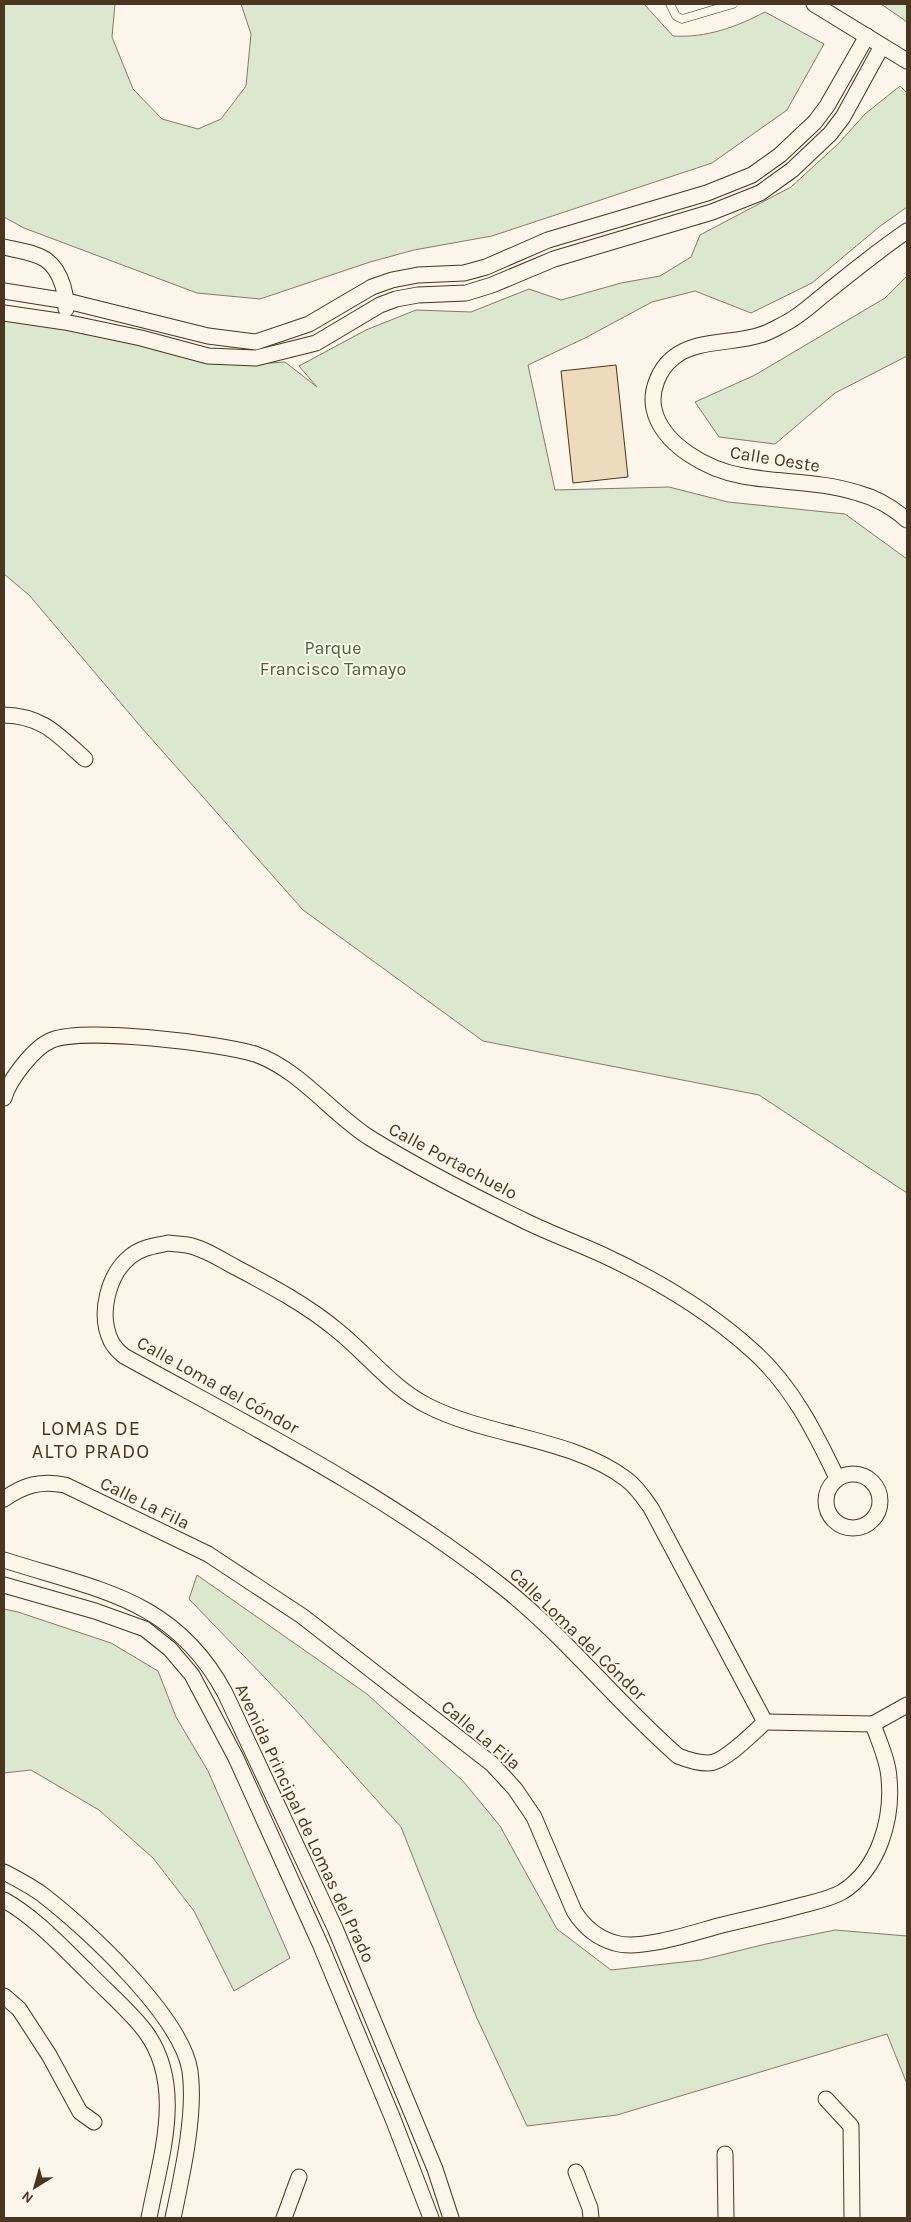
<svg xmlns="http://www.w3.org/2000/svg" width="911" height="2222" font-family="Karla,sans-serif">
<rect width="100%" height="100%" fill="#fbf6e9"/>
<g fill="#dce7d0" stroke="#887966">
<path d="M 4,4 L 115,4 L 112,37 L 133,89 L 162,119 L 198,129 L 221,119 L 246,86 L 251,34 L 241,4 L 644,4 L 673,36 C 707,38 736,27 765,12 L 824,44 L 787,110 L 712,163 L 492,236 L 414,250 L 370,262 L 260,299 L 197,293 L 24,228 L 4,217 Z"/>
<path d="M 881,4 L 907,4 L 907,22 Z"/>
<path d="M 900,86 L 907,93 L 907,207 L 879,227 L 812,283 L 751,313 L 695,291 L 652,302 L 585,338 L 528,365 L 555,490 L 669,487 L 728,502 L 845,514 L 907,559 L 907,1193 L 759,1095 L 483,1041 L 303,910 L 141,727 L 29,595 L 4,574 L 4,311 L 256,364 L 285,362 L 317,387 L 299,366 L 366,330 L 416,310 L 471,312 L 529,289 L 561,300 L 621,283 L 660,276 L 691,257 L 700,235 L 791,187 L 839,143 L 865,114 Z"/>
<path d="M 907,276 L 907,356 L 835,393 L 775,444 L 719,437 L 695,402 L 755,375 L 885,298 Z"/>
<path d="M 197,1575 L 367,1694 L 463,1781 L 500,1826 L 557,1929 L 611,1970 L 701,1960 L 766,1944 L 835,1930 L 907,1936 L 907,2084 L 887,2034 L 617,2115 L 527,2126 L 476,2016 L 401,1827 L 293,1707 L 189,1599 Z"/>
<path d="M 4,1609 L 18,1612 L 111,1643 L 158,1671 L 176,1717 L 208,1771 L 290,1958 L 234,1991 L 194,1911 L 153,1858 L 99,1810 L 31,1770 L 4,1773 Z"/>
</g>
<path fill="#ecdcbc" stroke="#4a3520" d="M 616,365 L 628,477 L 573,483 L 561,371 Z"/>
<g fill="none" stroke-linecap="round" stroke-linejoin="round">
<defs>
<path id="lane" d="M 670,4 L 676,16 L 682,19 L 733,4"/>
<g id="street">
<path d="M 814,4 L 907,61"/>
<path d="M 907,231 C 879,250 852,272 826,293 C 812,304 800,316 784,324 C 776,328 768,333 760,335 C 733,344 695,339 673,358 C 659,369 650,391 654,409 C 662,445 708,470 743,476 C 781,483 821,481 858,493 C 877,498 892,507 907,520"/>
<path d="M 4,247 C 33,254 53,253 63,286 C 65,294 67,301 66,309"/>
<path d="M 4,291 L 67,301 L 208,336 L 256,342 L 309,324 L 372,287 L 392,280 L 418,275 L 464,273 L 486,267 L 548,240 L 707,193 L 752,175 L 780,155 L 815,122 L 827,106 L 867,36"/>
<path d="M 4,313 L 65,322 L 141,338 L 208,356 L 256,358 L 316,343 L 380,305 L 396,299 L 418,295 L 466,293 L 492,285 L 554,259 L 712,212 L 760,193 L 792,170 L 830,134 L 843,117 L 882,46"/>
<path d="M 4,715 C 43,716 58,735 85,759"/>
<path d="M 4,1098 C 9,1080 34,1047 52,1040 C 84,1027 219,1043 255,1054 C 299,1069 331,1113 370,1138 C 419,1168 471,1195 523,1220 C 549,1233 577,1243 603,1255 C 657,1280 709,1311 753,1351 C 792,1386 815,1432 837,1478"/>
<path d="M 168,1243 C 174,1244 181,1244 187,1245 C 204,1248 220,1259 235,1267 C 271,1286 307,1305 338,1331 C 369,1356 392,1388 428,1406 C 489,1437 572,1438 626,1479 C 637,1487 644,1498 651,1508 L 765,1722 C 753,1733 724,1763 708,1763 C 697,1763 688,1760 678,1756 C 617,1703 567,1638 504,1588 C 387,1495 254,1428 124,1356 C 119,1352 114,1347 111,1341 C 98,1314 108,1274 131,1256 C 142,1247 155,1246 168,1243 Z"/>
<circle cx="853" cy="1501" r="27"/>
<path d="M 4,1499 C 24,1485 41,1480 65,1485 L 208,1554 L 302,1616 L 492,1764 L 515,1789 L 534,1817 L 574,1911 C 584,1927 597,1938 615,1943 C 641,1951 695,1932 722,1925 C 748,1919 774,1913 799,1906 C 814,1902 830,1899 842,1892 C 879,1869 893,1819 889,1778 C 888,1760 879,1742 873,1724"/>
<path d="M 4,1560 C 97,1590 174,1598 225,1693 L 335,1928 L 435,2169 L 451,2218"/>
<path d="M 4,1585 L 95,1611 L 145,1629 L 170,1649 L 192,1675 L 236,1758 L 321,1946 L 393,2119 L 431,2218"/>
<path d="M 765,1722 L 873,1724"/>
<path d="M 873,1724 L 907,1705"/>
<path d="M 4,1872 C 17,1879 31,1886 43,1895 C 86,1928 182,2017 190,2071 C 196,2114 182,2175 173,2218"/>
<path d="M 4,1900 C 36,1918 61,1946 87,1971 C 106,1991 128,2009 145,2031 C 186,2086 160,2158 149,2218"/>
<path d="M 4,1996 L 19,2009 L 49,2055 L 80,2112 L 94,2122"/>
<path d="M 826,2099 L 851,2126 L 852,2218"/>
<path d="M 725,2154 L 726,2218"/>
<path d="M 576,2172 L 590,2208 L 591,2218"/>
<path d="M 284,2218 L 299,2177"/>
</g>
</defs>
<use href="#lane" stroke="#4a3520" stroke-width="9"/>
<use href="#street" stroke="#4a3520" stroke-width="17"/>
<use href="#lane" stroke="#fbf6e9" stroke-width="8"/>
<use href="#street" stroke="#fbf6e9" stroke-width="15"/>
</g>
<g text-anchor="middle" dominant-baseline="central" stroke-width="4" stroke-linejoin="round" paint-order="stroke">
<g font-size="18" fill="#4a3520" stroke="#fbf6e9">
<text transform="translate(775 459) rotate(9)">Calle Oeste</text>
<text transform="translate(453 1161) rotate(28)">Calle Portachuelo</text>
<text transform="translate(218 1385) rotate(29)">Calle Loma del Cóndor</text>
<text transform="translate(145 1503) rotate(26)">Calle La Fila</text>
<text transform="translate(578 1634) rotate(44)">Calle Loma del Cóndor</text>
<text transform="translate(481 1735) rotate(40)">Calle La Fila</text>
<text transform="translate(305 1823) rotate(65)">Avenida Principal de Lomas del Prado</text>
</g>
<g font-size="18" fill="#436837" stroke="#fbf6e9">
<text x="333" y="648">Parque<tspan x="333" dy="21">Francisco Tamayo</tspan></text>
</g>
<g font-size="20" letter-spacing="1" fill="#4a3520" stroke="#fbf6e9">
<text x="91" y="1428">LOMAS DE<tspan x="91" dy="23">ALTO PRADO</tspan></text>
</g>
</g>
<rect width="911" height="2222" fill="none" stroke="#4a3520" stroke-width="10"/>
<g transform="translate(35 2187) rotate(217)" stroke="#fbf6e9" stroke-width="4" paint-order="stroke">
<path d="M0-4L9 19L0 12L-9 19Z" fill="#4a3520"/>
<text y="-8" font-size="14" font-weight="bold" text-anchor="middle" fill="#4a3520">N</text>
</g>
</svg>
